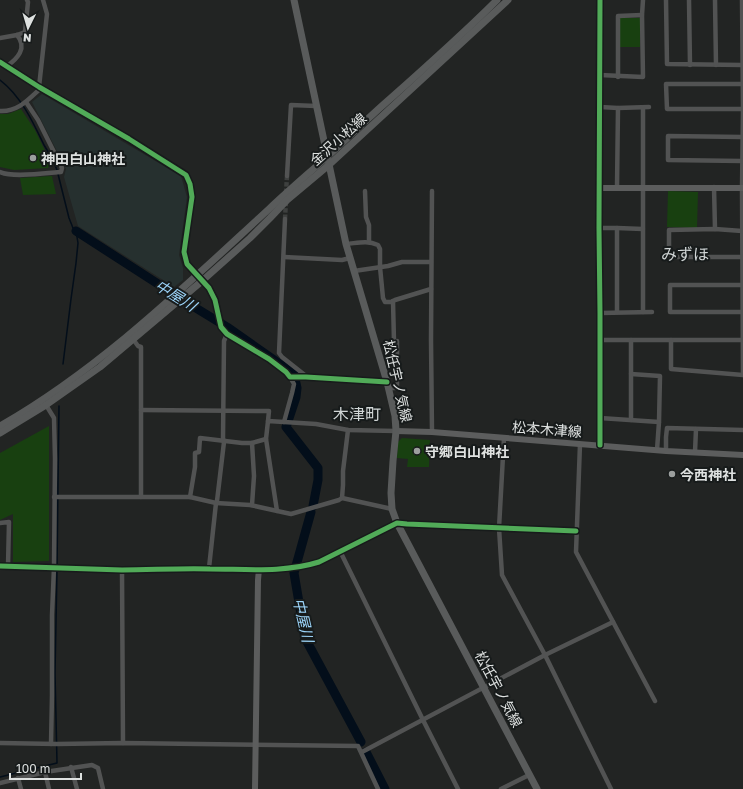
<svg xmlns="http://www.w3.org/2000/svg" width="743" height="789" font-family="'Golos Text','Noto Sans JP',sans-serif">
<rect width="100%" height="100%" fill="#222423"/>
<path fill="#26302f" d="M 42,94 L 181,176 L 187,197 L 179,255 L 183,268 L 183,280 L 174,287 L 78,226 L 64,177 L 66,169 L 32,102 Z"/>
<g fill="#184010">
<rect x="620" y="18" width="20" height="29"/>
<path d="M 21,109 L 35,130 L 51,163 L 48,168 L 14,170 L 0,167 L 0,114 L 8,114 Z"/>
<path d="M 52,176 L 56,194 L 23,195 L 20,178 Z"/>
<path d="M 668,191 L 698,192 L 697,228 L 667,227 Z"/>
<path d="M 49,426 L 49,561 L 13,562 L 13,514 L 0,520 L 0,453 Z"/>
<path d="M 402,438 L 430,440 L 429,467 L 407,467 L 408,459 L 397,458 L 398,442 Z"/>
</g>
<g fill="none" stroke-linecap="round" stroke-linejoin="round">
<g stroke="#030e1a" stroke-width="1.5">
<path d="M 0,80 C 21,96 33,122 44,145 C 49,153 54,161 57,170"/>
<path d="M 58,174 L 69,218 L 73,228 L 76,231 L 78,243 L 76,263 L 71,299 L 63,364"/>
<path d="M 57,567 L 59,406"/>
<path d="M 0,777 L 57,763 L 55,673 L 57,570"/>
</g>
<g stroke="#030e1a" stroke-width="9">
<path d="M 76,231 L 186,302 L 227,327 L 294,374 L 297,388 L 296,397 L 286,427 L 318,468 L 318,480 L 313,506"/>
<path d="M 311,512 L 294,573 L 305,638 L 361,742"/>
<path d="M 366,752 L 385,789"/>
</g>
<g stroke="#3e403f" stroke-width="4.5" stroke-dasharray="4.5 2" stroke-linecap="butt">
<path d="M 286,193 L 287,176"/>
<path d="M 285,219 L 286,200"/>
</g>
<g stroke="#525353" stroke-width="4.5">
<path d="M 666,0 L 667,64 L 742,65"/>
<path d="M 689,0 L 690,65"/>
<path d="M 715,0 L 716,65"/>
<path d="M 742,0 L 743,109 L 742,188 L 743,375"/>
<path d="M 0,38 L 17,35 L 25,32 L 28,2 L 27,0"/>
<path d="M 7,66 C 17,59 28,48 17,35"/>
<path d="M 600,75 L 643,77 L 642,15 L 643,0"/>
<path d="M 618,77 L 618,16 L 642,15"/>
<path d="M 742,84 L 666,84 L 667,109 L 743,109"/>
<path d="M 39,87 L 47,14 L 43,0"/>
<path d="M 600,107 L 618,108 L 649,107"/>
<path d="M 0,111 C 18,112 29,99 41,88"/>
<path d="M 742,161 L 668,160 L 668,136 L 742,137"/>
<path d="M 0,172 C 12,178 47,173 61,172 L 62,168 L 38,120 L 26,102"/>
<path d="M 287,176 L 291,105 L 316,106"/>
<path d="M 617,187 L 618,108"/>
<path d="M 714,187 L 715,229"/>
<path d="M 365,191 L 366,217 L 369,225 L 369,242"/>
<path d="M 285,219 L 279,353 L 282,357 L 306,376"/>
<path d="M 599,228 L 617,228 L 643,229"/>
<path d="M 742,231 L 715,229 L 669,230 L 669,257 L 742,257"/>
<path d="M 346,244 C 358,243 367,240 378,245 L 380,249 L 380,267 L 383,298 L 385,302 L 391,302 L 395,300 L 431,289"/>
<path d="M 284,257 L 342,260 L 350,258"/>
<path d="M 354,271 L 388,266 L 402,262 L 431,262"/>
<path d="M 209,288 L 215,300 L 221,327 L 227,334 L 269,359 L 286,372 L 290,377 L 306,377 L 387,382"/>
<path d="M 393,301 L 394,342"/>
<path d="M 617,312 L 617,228"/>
<path d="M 643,312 L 643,108"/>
<path d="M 742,312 L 670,312 L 670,285 L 743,285"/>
<path d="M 600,313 L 652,312"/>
<path d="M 133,339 L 138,346 L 141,347 L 141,497"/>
<path d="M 599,340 L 742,340"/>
<path d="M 671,340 L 671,369 L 743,375"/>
<path d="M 631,374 L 660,376 L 659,422 L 657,450"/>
<path d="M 389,388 L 397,388 L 397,341"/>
<path d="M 46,405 L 54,418 L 55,459 L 54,567 L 52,615 L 52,695 L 51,744"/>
<path d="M 141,410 L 269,411 L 268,421"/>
<path d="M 600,418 L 659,422"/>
<path d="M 631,420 L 631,340"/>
<path d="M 284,422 L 292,393 L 294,384 L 290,377"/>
<path d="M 432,432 L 431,340 L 432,191"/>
<path d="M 504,438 L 499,528 L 502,575 L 545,655 L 611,789"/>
<path d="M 580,444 L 576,552 L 655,701"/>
<path d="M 666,451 L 666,437 L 667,428 L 743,430"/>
<path d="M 695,452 L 696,429"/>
<path d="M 54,497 L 190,497 L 216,503 L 250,505 L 291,514 L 339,500 L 342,498 L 392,509"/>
<path d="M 190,497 L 195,467 L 195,453 L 199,452 L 200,438 L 242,443 L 252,443"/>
<path d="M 342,498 L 343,485 L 343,471 L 348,430"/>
<path d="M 252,505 L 254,476 L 252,443 L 266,439"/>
<path d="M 277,511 L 266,439 L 268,421 L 316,424 L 348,430 L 396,431"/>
<path d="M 0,523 L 9,522 L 8,566"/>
<path d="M 397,523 L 407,524 L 576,531"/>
<path d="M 340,551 L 423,720 L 458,789"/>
<path d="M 209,568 L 216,503 L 217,501 L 224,442 L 223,438 L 224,341 L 227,334"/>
<path d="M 122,570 L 123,743"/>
<path d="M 0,743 L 57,744 L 123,743 L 358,746 L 378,789"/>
<path d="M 362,752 L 545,655 L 613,622"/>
<path d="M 71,767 L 77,789"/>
<path d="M 45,772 L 49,789"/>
<path d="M 18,778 L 21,789"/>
<path d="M 0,783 L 45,772 L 92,765 L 98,768 L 103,789"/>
<path d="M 501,789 L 529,775"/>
</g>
<g stroke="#5c5d5d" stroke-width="6">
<path d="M 0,62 L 39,87 L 129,139 L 186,175 L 190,184 L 192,197 L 184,252 L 187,264 L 209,288"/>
<path d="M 599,188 L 743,188"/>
<path d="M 396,431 L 432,432 L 666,451 L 743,455"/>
<path d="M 600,445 L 600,313 L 599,228 L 600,0"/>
<path d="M 0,566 C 41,567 81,569 122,570 C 151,570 181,568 210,569 C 246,569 284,573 319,562 L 397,523"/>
<path d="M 255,789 L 258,580 L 259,569"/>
</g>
<g stroke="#595b5b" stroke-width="7">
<path d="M 294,0 L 346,244 L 387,382 L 395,416 L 396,431 L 393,461 L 391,493 L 392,509 L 397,523 L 537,789"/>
<path d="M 0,426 C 100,369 184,287 269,209 C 288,191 308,174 328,156 C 349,137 369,117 391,98 C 427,66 463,34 497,0"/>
<path d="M 0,433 L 46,405 L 100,367 L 202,281 L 250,238 L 270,218 L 287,200 L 330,164 L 508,0"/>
</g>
<defs>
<g id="cycleway">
<path d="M 0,62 L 39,87 L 129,139 L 186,175 L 190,184 L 192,197 L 184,252 L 187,264 L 209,288 L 215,300 L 221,327 L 227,334 L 269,359 L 286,372 L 290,377 L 306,377 L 387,382"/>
<path d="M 600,445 L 600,313 L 599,228 L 600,0"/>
<path d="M 0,566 C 41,567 81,569 122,570 C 151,570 181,568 210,569 C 246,569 284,573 319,562 L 397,523 L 407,524 L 576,531"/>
</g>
</defs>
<use href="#cycleway" stroke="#171b1b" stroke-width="8"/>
<use href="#cycleway" stroke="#51ab58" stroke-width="5"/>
</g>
<g fill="#9c9f9e" stroke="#171b1b" stroke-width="1.5">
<circle cx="33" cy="158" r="4"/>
<circle cx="417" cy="451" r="4"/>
<circle cx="672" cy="474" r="4"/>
</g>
<g text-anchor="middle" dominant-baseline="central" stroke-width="4" stroke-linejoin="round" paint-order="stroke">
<g font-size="14" fill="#dee1e0" stroke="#171b1b">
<text transform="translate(338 139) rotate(-42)">金沢小松線</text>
<text transform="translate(398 381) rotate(77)">松任宇ノ気線</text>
<text transform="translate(547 429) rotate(4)">松本木津線</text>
<text transform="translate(499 689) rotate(62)">松任宇ノ気線</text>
</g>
<g font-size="14" font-weight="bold" fill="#dee1e0" stroke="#171b1b" text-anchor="start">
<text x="41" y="158">神田白山神社</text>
<text x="425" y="451">守郷白山神社</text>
<text x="680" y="474">今西神社</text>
</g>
<g font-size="15" font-style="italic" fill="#9cd4f9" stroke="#171b1b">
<text transform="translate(176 295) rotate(32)">中屋川</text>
<text transform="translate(304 620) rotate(77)">中屋川</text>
</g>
<g font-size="16" fill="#d1d6d6" stroke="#171b1b">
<text x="685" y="254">みずほ</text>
<text x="357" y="414">木津町</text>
</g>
</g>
<g transform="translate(28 28) rotate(185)" stroke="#171b1b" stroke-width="3" paint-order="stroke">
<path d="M0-3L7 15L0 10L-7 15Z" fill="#dee1e0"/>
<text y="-6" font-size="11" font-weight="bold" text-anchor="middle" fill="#dee1e0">N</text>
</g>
<path d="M10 773v6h71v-6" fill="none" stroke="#dee1e0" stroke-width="2"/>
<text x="16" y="773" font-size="12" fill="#dee1e0" stroke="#171b1b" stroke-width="3" paint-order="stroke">100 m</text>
</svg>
